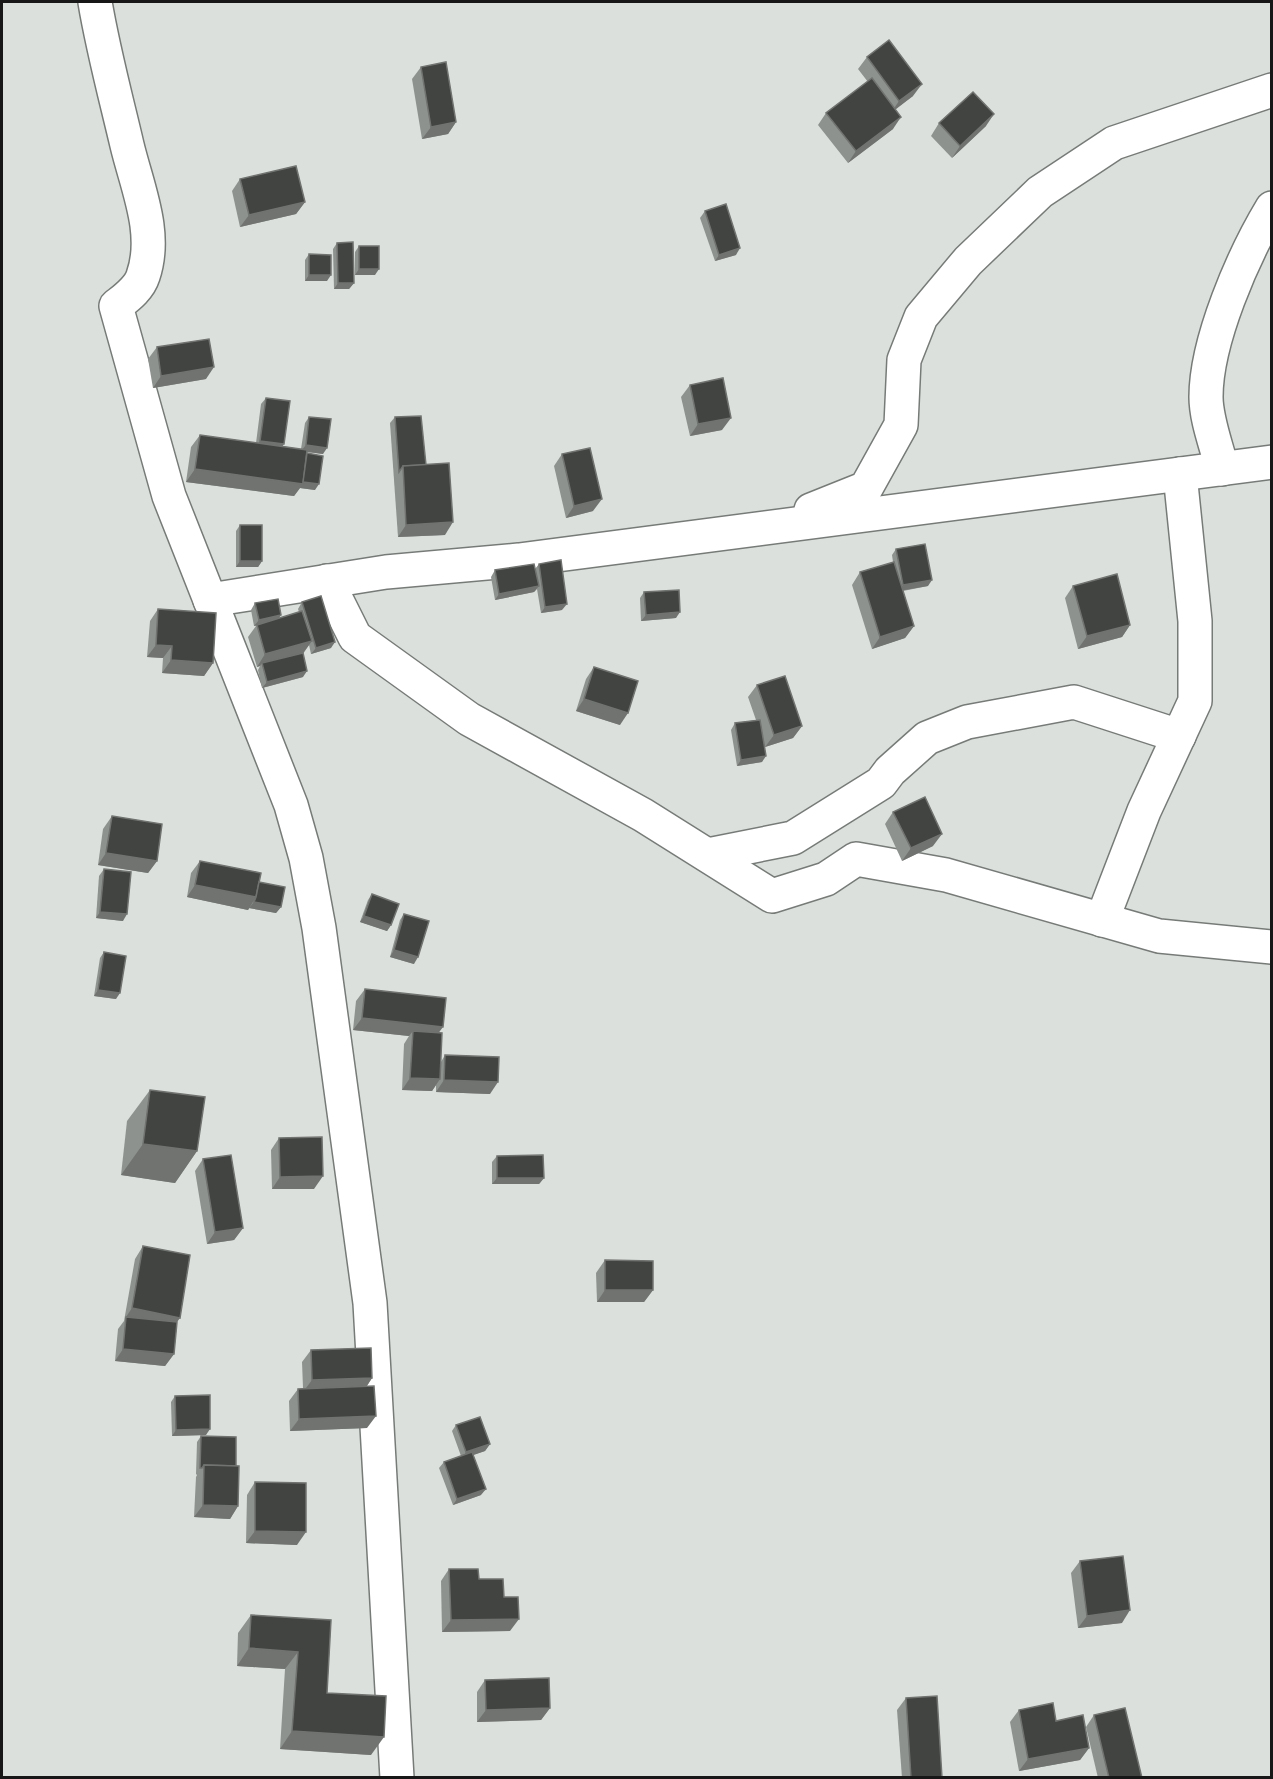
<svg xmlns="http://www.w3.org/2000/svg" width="1273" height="1779" font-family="'Public Sans',sans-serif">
<rect width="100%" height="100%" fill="#dce0dd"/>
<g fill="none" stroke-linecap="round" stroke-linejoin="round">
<defs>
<g id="street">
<path d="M 95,2 C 103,50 116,98 127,145 C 137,187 158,233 143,276 C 139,289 126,298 116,306 L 169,496 L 291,805 L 306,858 L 319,928 L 370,1303 L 397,1778"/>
<path d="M 1222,469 C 1217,447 1206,420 1206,397 C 1206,341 1243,256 1272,208"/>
<path d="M 811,510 L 866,488 L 901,425 L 904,360 L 921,317 L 968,261 L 1040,192 L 1114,143 L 1272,90"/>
<path d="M 327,581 L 355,637 L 469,719 L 643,815 L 772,896 L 826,879 L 856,859 L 946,875 L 1159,936 L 1272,947"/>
<path d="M 210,600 L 386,572 L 519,560 L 1272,462"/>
<path d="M 708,855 L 793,838 L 881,783 L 890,771 L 927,738 L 967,722 L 1074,702 L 1179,736"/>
<path d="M 1102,920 L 1144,811 L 1195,701 L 1195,621 L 1180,474"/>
</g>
</defs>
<use href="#street" stroke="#777b78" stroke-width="36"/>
<use href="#street" stroke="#fff" stroke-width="33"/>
</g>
<g fill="#8e928f">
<path d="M 867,57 L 913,96 L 895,109 L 893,129 L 848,163 L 818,125 L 826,113 L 868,82 L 858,69 Z"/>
<path d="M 421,67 L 456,122 L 448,134 L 422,139 L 412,79 Z"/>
<path d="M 939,123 L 986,126 L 952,158 L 931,136 Z"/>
<path d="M 240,179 L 305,202 L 296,214 L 240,227 L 232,191 Z"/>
<path d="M 705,211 L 736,255 L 715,261 L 700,218 Z"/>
<path d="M 337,243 L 354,283 L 349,289 L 334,289 L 333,249 Z"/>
<path d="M 359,246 L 375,275 L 355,275 L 355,252 Z"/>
<path d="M 309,254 L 327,281 L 305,281 L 305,260 Z"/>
<path d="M 157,347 L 206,379 L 153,388 L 148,359 Z"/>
<path d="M 690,385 L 722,430 L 690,436 L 681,397 Z"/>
<path d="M 266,398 L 282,446 L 301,449 L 305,423 L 309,417 L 323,454 L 307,452 L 315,490 L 300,488 L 294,496 L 186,482 L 191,447 L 200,435 L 256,443 L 261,404 Z"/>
<path d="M 395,417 L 426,465 L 445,535 L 398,537 L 390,423 Z"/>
<path d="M 562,454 L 593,511 L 566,518 L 554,466 Z"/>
<path d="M 240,525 L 262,561 L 258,567 L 236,567 L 236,531 Z"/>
<path d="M 896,549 L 928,586 L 903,591 L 914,626 L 905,638 L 872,649 L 852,585 L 860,572 L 893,562 L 892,555 Z"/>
<path d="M 539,564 L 562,610 L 541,613 L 537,589 L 534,592 L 495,600 L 491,577 L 495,570 L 535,569 Z"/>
<path d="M 1073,586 L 1130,625 L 1122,637 L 1078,649 L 1065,598 Z"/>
<path d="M 644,592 L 676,618 L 641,621 L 640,598 Z"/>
<path d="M 302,602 L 331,648 L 311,654 L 309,645 L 303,654 L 303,677 L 262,688 L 258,670 L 260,666 L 257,667 L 248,637 L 256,626 L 254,626 L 251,610 L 255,603 L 279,618 L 299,612 L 298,609 Z"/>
<path d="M 158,609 L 213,663 L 204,676 L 162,673 L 163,658 L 147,657 L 150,621 Z"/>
<path d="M 594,667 L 620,725 L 576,711 L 586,679 Z"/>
<path d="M 757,685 L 802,726 L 793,738 L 765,747 L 762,762 L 737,766 L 731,730 L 735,723 L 756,720 L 748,697 Z"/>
<path d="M 893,812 L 933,846 L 902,861 L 885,824 Z"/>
<path d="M 112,816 L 157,861 L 148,873 L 98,865 L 103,829 Z"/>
<path d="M 200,861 L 259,882 L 281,907 L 276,913 L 249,908 L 250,907 L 248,910 L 187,897 L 191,873 Z"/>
<path d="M 104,869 L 123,921 L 96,918 L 99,876 Z"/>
<path d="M 372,894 L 391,925 L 387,931 L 360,922 L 368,900 Z"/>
<path d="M 404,914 L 414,964 L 390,957 L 400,920 Z"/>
<path d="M 104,952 L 116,999 L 94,996 L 100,958 Z"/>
<path d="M 365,989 L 439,1033 L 441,1062 L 445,1055 L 490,1094 L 436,1092 L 436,1085 L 432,1091 L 402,1090 L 404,1044 L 409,1036 L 353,1030 L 356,1001 Z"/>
<path d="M 150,1090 L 197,1151 L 175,1183 L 121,1175 L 127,1121 Z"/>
<path d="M 279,1138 L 314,1189 L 272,1189 L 271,1150 Z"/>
<path d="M 497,1156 L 544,1178 L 539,1184 L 492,1184 L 492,1162 Z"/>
<path d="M 203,1159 L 243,1228 L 234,1240 L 207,1244 L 195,1171 Z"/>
<path d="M 143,1246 L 177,1322 L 174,1354 L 165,1366 L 115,1361 L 118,1329 L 124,1321 L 135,1259 Z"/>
<path d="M 605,1260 L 653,1290 L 644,1302 L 597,1302 L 596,1273 Z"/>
<path d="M 311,1350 L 372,1378 L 367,1386 L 367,1428 L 290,1431 L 289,1401 L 298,1389 L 303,1388 L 302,1362 Z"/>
<path d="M 175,1396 L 206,1435 L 172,1436 L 171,1402 Z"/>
<path d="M 456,1425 L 490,1444 L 485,1451 L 473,1455 L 481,1495 L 453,1505 L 439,1468 L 444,1462 L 461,1456 L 452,1431 Z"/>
<path d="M 201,1436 L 236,1466 L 238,1506 L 230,1519 L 194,1517 L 196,1477 L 197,1475 L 196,1474 L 197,1442 Z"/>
<path d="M 255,1482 L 297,1545 L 246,1543 L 247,1495 Z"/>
<path d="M 1080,1561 L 1122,1623 L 1078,1628 L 1071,1573 Z"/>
<path d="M 449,1569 L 479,1579 L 510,1631 L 442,1632 L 441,1581 Z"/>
<path d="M 251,1615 L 331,1620 L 327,1693 L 371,1755 L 280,1749 L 285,1669 L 237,1666 L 238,1633 Z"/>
<path d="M 485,1680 L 550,1708 L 541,1720 L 477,1722 L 477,1692 Z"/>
<path d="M 906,1698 L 942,1778 L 902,1778 L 897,1710 Z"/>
<path d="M 1019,1710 L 1056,1721 L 1089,1748 L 1080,1760 L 1019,1771 L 1010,1722 Z"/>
<path d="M 1094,1715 L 1142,1778 L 1098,1778 L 1086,1727 Z"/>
</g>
<g fill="#707370">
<path d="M 922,84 L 913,96 L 891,113 L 899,101 Z"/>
<path d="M 994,114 L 986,126 L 952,158 L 960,146 Z"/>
<path d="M 901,117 L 893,129 L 848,163 L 856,151 Z"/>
<path d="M 456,122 L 448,134 L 422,139 L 431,127 Z"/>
<path d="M 305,202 L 296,214 L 240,227 L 249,215 Z"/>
<path d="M 740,248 L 736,255 L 715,261 L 719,255 Z"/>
<path d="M 359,269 L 379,269 L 375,275 L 355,275 Z"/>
<path d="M 309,275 L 331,275 L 327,281 L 305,281 Z"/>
<path d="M 338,283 L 354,283 L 349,289 L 334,289 Z"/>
<path d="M 214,367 L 206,379 L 153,388 L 161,376 Z"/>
<path d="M 731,418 L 722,430 L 690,436 L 698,424 Z"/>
<path d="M 260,441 L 284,444 L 280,450 L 256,447 Z"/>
<path d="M 306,445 L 327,448 L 323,454 L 301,451 Z"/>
<path d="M 195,469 L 300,481 L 319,484 L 315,490 L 300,488 L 294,496 L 186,482 Z"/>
<path d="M 602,499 L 593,511 L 566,518 L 574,506 Z"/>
<path d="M 453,522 L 445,535 L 398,537 L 406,525 Z"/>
<path d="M 240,561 L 262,561 L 258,567 L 236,567 Z"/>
<path d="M 932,580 L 928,586 L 899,591 L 903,585 Z"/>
<path d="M 539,586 L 534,592 L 495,600 L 499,594 Z"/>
<path d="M 567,604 L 562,610 L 541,613 L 545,607 Z"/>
<path d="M 680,612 L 676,618 L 641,621 L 646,615 Z"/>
<path d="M 281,615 L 277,621 L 257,625 L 254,626 L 259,620 Z"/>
<path d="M 1130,625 L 1122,637 L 1078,649 L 1087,636 Z"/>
<path d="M 914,626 L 905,638 L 872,649 L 880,637 Z"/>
<path d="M 312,641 L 303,653 L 262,665 L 262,663 L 260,666 L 257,667 L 265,654 Z"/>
<path d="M 335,642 L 331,648 L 311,654 L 316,648 Z"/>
<path d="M 156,645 L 172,646 L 163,658 L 147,657 Z"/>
<path d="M 171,660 L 213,663 L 204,676 L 162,673 Z"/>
<path d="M 307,671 L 303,677 L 262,688 L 267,682 Z"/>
<path d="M 584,699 L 628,713 L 620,725 L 576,711 Z"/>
<path d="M 802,726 L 793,738 L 765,747 L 774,735 Z"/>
<path d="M 766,756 L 762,762 L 737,766 L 741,760 Z"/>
<path d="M 942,834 L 933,846 L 902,861 L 911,848 Z"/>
<path d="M 106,853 L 157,861 L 148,873 L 98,865 Z"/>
<path d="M 195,885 L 256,897 L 248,910 L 187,897 Z"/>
<path d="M 254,902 L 281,907 L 276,913 L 249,908 Z"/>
<path d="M 100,912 L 127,914 L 123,921 L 96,918 Z"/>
<path d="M 364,916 L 391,925 L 387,931 L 360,922 Z"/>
<path d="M 394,950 L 418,957 L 414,964 L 390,957 Z"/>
<path d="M 98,990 L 120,993 L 116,999 L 94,996 Z"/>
<path d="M 362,1018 L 443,1027 L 434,1039 L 413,1031 L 409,1036 L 353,1030 Z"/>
<path d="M 410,1078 L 440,1079 L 432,1091 L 402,1090 Z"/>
<path d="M 444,1080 L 498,1082 L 490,1094 L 436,1092 Z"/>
<path d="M 143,1144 L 197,1151 L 175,1183 L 121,1175 Z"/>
<path d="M 323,1176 L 314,1189 L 272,1189 L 280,1177 Z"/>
<path d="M 497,1178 L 544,1178 L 539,1184 L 492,1184 Z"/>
<path d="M 243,1228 L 234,1240 L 207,1244 L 215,1232 Z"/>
<path d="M 605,1290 L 653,1290 L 644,1302 L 597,1302 Z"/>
<path d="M 132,1308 L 180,1318 L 171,1330 L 126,1317 L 124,1320 Z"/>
<path d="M 123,1349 L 174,1354 L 165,1366 L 115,1361 Z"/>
<path d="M 372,1378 L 364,1390 L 303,1392 L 312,1380 Z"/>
<path d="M 376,1416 L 367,1428 L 290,1431 L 299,1419 Z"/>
<path d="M 210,1429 L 206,1435 L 172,1436 L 176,1430 Z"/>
<path d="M 490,1444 L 485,1451 L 462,1459 L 466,1452 Z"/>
<path d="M 486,1489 L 481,1495 L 453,1505 L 457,1499 Z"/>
<path d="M 203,1505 L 238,1506 L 230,1519 L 194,1517 Z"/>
<path d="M 255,1531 L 306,1532 L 297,1545 L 246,1543 Z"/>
<path d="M 1130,1610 L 1122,1623 L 1078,1628 L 1087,1616 Z"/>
<path d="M 519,1619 L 510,1631 L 442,1632 L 451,1620 Z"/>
<path d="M 249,1648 L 298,1652 L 285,1669 L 237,1666 Z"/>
<path d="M 550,1708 L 541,1720 L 477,1722 L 486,1710 Z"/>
<path d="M 292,1731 L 384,1737 L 371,1755 L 280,1749 Z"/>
<path d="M 1089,1748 L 1080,1760 L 1019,1771 L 1028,1759 Z"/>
</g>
<g fill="#414441" stroke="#707370" stroke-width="1.5">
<path d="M 889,40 L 922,84 L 899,101 L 867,57 Z"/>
<path d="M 446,62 L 456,122 L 431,127 L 421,67 Z"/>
<path d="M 872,78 L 901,117 L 856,151 L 826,113 Z"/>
<path d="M 973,92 L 994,114 L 960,146 L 939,123 Z"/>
<path d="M 296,166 L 305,202 L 249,215 L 240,179 Z"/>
<path d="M 726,204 L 740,248 L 719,255 L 705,211 Z"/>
<path d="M 353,242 L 354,283 L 338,283 L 337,243 Z"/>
<rect x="359" y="246" width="20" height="23"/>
<path d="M 309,254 L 331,255 L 331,275 L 309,275 Z"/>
<path d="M 209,339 L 214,367 L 161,376 L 157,347 Z"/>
<path d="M 723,378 L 731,418 L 698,424 L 690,385 Z"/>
<path d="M 266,398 L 290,401 L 284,444 L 260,441 Z"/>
<path d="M 421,416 L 426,465 L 403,466 L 399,472 L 395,417 Z"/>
<path d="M 309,417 L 331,419 L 327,448 L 306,445 Z"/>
<path d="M 200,435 L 307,450 L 303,484 L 195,469 Z"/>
<path d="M 590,448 L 602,499 L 574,506 L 562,454 Z"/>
<path d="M 307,453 L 323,456 L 319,484 L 303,482 Z"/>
<path d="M 449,463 L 453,522 L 406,525 L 403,466 Z"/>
<rect x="240" y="525" width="22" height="36"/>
<path d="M 925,544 L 932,580 L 903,585 L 896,549 Z"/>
<path d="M 561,560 L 567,604 L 545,607 L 539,564 Z"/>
<path d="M 894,562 L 914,626 L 880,637 L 860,572 Z"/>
<path d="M 534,564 L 539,586 L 499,594 L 495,570 Z"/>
<path d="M 1117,574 L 1130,625 L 1087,636 L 1073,586 Z"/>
<path d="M 679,590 L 680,612 L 646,615 L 644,592 Z"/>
<path d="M 321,596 L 335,642 L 316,648 L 302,602 Z"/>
<path d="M 278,599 L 281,615 L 259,620 L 255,603 Z"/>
<path d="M 158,609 L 216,613 L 213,663 L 171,660 L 172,646 L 156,645 Z"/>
<path d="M 302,611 L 312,641 L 265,654 L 257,625 Z"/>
<path d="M 303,653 L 307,671 L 267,682 L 262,663 Z"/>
<path d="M 594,667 L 638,681 L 628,713 L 584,699 Z"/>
<path d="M 785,676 L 802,726 L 774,735 L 757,685 Z"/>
<path d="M 760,720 L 766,756 L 741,760 L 735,723 Z"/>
<path d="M 925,797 L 942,834 L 911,848 L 893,812 Z"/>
<path d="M 112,816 L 162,824 L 157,861 L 106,853 Z"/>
<path d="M 200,861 L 261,873 L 256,897 L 195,885 Z"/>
<path d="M 104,869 L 131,872 L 127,914 L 100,912 Z"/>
<path d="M 259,882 L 285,887 L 281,907 L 254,902 L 256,897 Z"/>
<path d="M 372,894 L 399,904 L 391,925 L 364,916 Z"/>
<path d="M 404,914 L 429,921 L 418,957 L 394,950 Z"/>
<path d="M 104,952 L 126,956 L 120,993 L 98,990 Z"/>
<path d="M 365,989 L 446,998 L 443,1027 L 362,1018 Z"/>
<path d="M 413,1031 L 442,1033 L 440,1079 L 410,1078 Z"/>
<path d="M 445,1055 L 499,1057 L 498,1082 L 444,1080 Z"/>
<path d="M 150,1090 L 205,1097 L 197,1151 L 143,1144 Z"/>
<path d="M 322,1137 L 323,1176 L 280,1177 L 279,1138 Z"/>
<path d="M 231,1155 L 243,1228 L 215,1232 L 203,1159 Z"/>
<path d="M 543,1155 L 544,1178 L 497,1178 L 497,1156 Z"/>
<path d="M 143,1246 L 190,1255 L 180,1318 L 132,1308 Z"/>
<path d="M 605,1260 L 653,1261 L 653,1290 L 605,1290 Z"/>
<path d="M 126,1317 L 177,1322 L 174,1354 L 123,1349 Z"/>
<path d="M 371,1348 L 372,1378 L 312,1380 L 311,1350 Z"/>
<path d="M 374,1386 L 376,1416 L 299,1419 L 298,1389 Z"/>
<path d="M 210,1395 L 210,1429 L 176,1430 L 175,1396 Z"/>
<path d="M 480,1417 L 490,1444 L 466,1452 L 456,1425 Z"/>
<path d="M 201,1436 L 236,1437 L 236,1466 L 204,1465 L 202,1468 L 200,1468 Z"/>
<path d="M 472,1452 L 486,1489 L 457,1499 L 444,1462 Z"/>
<path d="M 204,1465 L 239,1466 L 238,1506 L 203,1505 Z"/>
<path d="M 255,1482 L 306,1483 L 306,1532 L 255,1531 Z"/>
<path d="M 1123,1556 L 1130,1610 L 1087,1616 L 1080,1561 Z"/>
<path d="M 449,1569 L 478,1569 L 479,1579 L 503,1579 L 504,1597 L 518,1597 L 519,1619 L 451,1620 Z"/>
<path d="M 251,1615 L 331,1620 L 327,1693 L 386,1696 L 384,1737 L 292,1731 L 298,1652 L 249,1648 Z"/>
<path d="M 549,1678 L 550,1708 L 486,1710 L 485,1680 Z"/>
<path d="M 937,1696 L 942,1778 L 911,1778 L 906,1698 Z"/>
<path d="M 1053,1703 L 1056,1721 L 1083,1715 L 1089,1748 L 1028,1759 L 1019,1710 Z"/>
<path d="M 1125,1708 L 1142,1778 L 1109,1778 L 1094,1715 Z"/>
</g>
<rect width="1273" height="1779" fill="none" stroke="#161716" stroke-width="6"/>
</svg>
